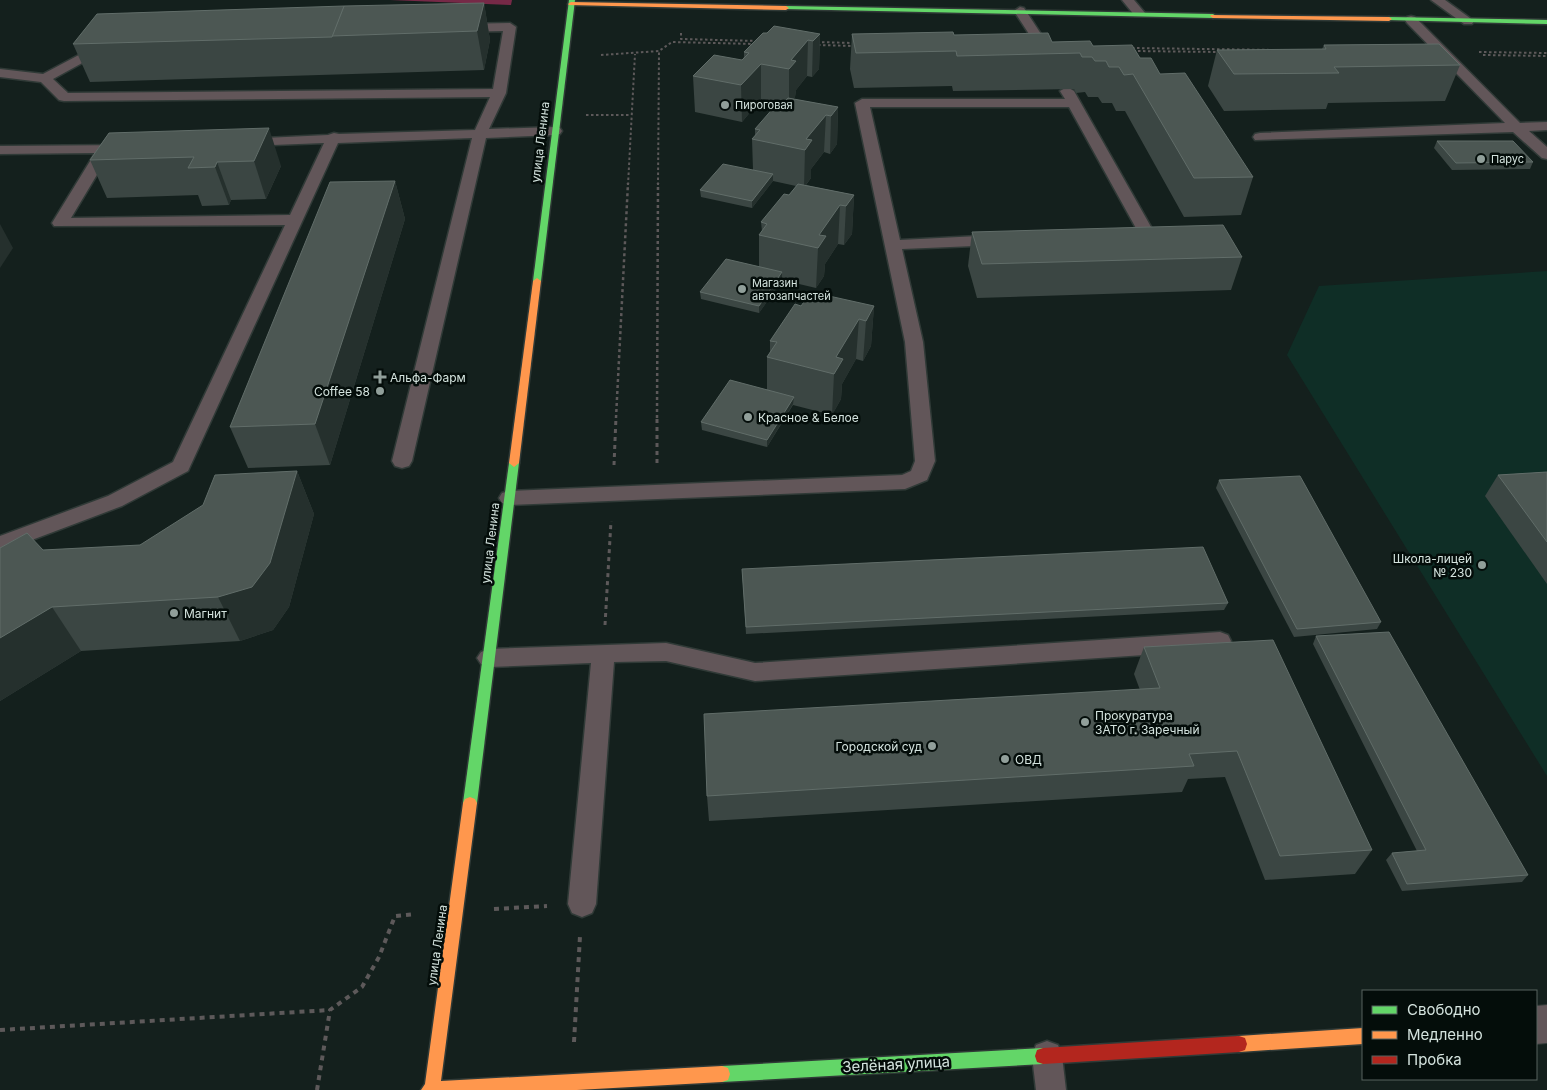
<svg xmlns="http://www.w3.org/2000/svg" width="1547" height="1090" font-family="Inter,sans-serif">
<rect width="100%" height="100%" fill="#14201d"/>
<path fill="#0f2e26" d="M 1547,271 L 1547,776 L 1287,355 L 1319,286 Z"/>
<path fill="#762947" d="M 390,0 L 512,0 L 511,5 Z"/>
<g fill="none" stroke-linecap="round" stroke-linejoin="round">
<defs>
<g id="lane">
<path d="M 1122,0 L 1134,0 L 1145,13 L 1143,16 L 1135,16 Z"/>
<path d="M 1431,0 L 1445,0 L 1474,21 L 1472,24 L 1464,24 Z"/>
<path d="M 1020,7 L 1024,8 L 1056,57 L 1055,60 L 1045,60 L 1044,57 L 1014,11 Z"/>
<path d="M 1411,16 L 1415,17 L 1520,123 L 1547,122 L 1547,130 L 1529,131 L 1547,147 L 1547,159 L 1542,158 L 1513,132 L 1255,140 L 1253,137 L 1255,134 L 1260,133 L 1505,123 L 1407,23 L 1405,20 L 1407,17 Z"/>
<path d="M 510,23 L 516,27 L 506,93 L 489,129 L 555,127 L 560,128 L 562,131 L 560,134 L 555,135 L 486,138 L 412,461 L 409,466 L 402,468 L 395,466 L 392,461 L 472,138 L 338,143 L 188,471 L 122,506 L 0,552 L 0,536 L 108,496 L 173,462 L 285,225 L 54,226 L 52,223 L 95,153 L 0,154 L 0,146 L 131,145 L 133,148 L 131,151 L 110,153 L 71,218 L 290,215 L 324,143 L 246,146 L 241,145 L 239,142 L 241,139 L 328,135 L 334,133 L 339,134 L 475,130 L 490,97 L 64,101 L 59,100 L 41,82 L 0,77 L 0,69 L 43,74 L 124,31 ZM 503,31 L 493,89 L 68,93 L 53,79 L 126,39 Z"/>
<path d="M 1067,87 L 1074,91 L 1155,234 L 1153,237 L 1126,240 L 1120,238 L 1118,235 L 1120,232 L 1137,230 L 1069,107 L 870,107 L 900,240 L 998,235 L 1004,237 L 1006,240 L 1004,243 L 998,245 L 902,249 L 923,342 L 935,461 L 927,480 L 905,489 L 509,505 L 502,503 L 499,498 L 502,493 L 509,491 L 902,475 L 911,471 L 915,461 L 905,342 L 855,103 L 862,99 L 1065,99 L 1060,91 Z"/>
<path d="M 1220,632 L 1228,635 L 1231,641 L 1228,647 L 1220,650 L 755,681 L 666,661 L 614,662 L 596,904 L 592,913 L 582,917 L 572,913 L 568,904 L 591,663 L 489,667 L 481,664 L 477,658 L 481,652 L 489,649 L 666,643 L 755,663 Z"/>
<path d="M 1047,1041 L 1058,1045 L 1062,1056 L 1066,1090 L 1036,1090 L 1032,1056 L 1036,1045 Z"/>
</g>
<path id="street" d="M 1547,1005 L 1547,1043 L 1536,1044 L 1536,1006 Z"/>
<g id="fast">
<path d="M 569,0 L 575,0 L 541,281 L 537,284 L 533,281 Z"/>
<path d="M 786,6 L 1213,14 L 1216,16 L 1213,18 L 784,9 L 783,8 Z"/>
<path d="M 1389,17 L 1547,20 L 1547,24 L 1387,20 L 1387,18 Z"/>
<path d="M 514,459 L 519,463 L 477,803 L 475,807 L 470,809 L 465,807 L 463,803 L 509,463 Z"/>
<path d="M 1043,1048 L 1049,1050 L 1051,1056 L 1049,1062 L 1043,1064 L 722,1082 L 716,1080 L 714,1074 L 716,1068 L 722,1066 Z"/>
</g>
<g id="slow">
<path d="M 571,2 L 786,6 L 789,8 L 786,10 L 569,5 L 568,4 Z"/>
<path d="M 1211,15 L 1389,17 L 1392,19 L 1389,21 L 1213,18 L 1210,16 Z"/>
<path d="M 537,278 L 541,281 L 519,463 L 514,467 L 509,463 L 533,281 Z"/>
<path d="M 470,797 L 475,799 L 477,803 L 441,1081 L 722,1066 L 728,1068 L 730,1074 L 728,1080 L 722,1082 L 577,1090 L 421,1090 L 425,1084 L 463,803 L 465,799 Z"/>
<path d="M 1363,1028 L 1363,1044 L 1239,1052 L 1233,1050 L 1231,1044 L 1233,1038 L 1239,1036 Z"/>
</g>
<path id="jam" d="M 1239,1036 L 1245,1038 L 1247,1044 L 1245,1050 L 1239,1052 L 1043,1064 L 1037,1062 L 1035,1056 L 1037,1050 L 1043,1048 Z"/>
</defs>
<use href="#lane" stroke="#303a37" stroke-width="3"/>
<use href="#street" stroke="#303a37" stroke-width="2"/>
<use href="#fast" stroke="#303a37" stroke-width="3"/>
<use href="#slow" stroke="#303a37" stroke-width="3"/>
<use href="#jam" stroke="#303a37" stroke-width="3"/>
<g stroke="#5d595a" stroke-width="2" stroke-dasharray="2.5 2.5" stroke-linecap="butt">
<path d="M 681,33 L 681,39 L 758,41"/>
<path d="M 817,42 L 853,43"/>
<path d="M 818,45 L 854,46"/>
<path d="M 1132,48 L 1278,50"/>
<path d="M 1133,51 L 1219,52"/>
<path d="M 1479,52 L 1547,53"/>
<path d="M 601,55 L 659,51 L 672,42 L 754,44"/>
<path d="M 1483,55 L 1547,56"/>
<path d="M 586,115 L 631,115"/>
<path d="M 628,185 L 635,54"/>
<path d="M 658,185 L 659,51"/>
</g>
<g stroke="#5d595a" stroke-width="2.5" stroke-dasharray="3 3" stroke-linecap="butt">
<path d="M 616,418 L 628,183"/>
<path d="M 657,418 L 658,183"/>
</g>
<g stroke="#5d595a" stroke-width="3" stroke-dasharray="4 4" stroke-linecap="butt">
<path d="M 657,463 L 657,417"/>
<path d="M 614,465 L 616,417"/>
<path d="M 605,625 L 611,521"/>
</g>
<g stroke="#5d595a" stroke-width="4" stroke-dasharray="5 5" stroke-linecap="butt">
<path d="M 494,909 L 547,906"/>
<path d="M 0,1030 L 330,1010"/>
<path d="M 574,1042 L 580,936"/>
<path d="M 317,1090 L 330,1010 L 362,987 L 379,957 L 395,916 L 415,914"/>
</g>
<use href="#lane" fill="#625659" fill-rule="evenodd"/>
<use href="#street" fill="#625659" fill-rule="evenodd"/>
<use href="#fast" fill="#63d668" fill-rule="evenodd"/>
<use href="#slow" fill="#ff974d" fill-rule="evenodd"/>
<use href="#jam" fill="#b3261e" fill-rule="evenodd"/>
</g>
<g fill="#3b4643">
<path d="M 484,3 L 490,40 L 484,70 L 90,82 L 73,44 Z"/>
<path d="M 767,33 L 820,34 L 819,69 L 812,77 L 807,76 L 796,90 L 795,97 L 793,99 L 838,107 L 837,144 L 830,154 L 824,152 L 811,169 L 811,178 L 806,185 L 854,195 L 852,234 L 844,245 L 838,244 L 825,264 L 824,276 L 816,288 L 782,280 L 759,313 L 701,299 L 700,292 L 759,267 L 759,235 L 762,231 L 761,222 L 789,195 L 796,186 L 773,181 L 752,208 L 701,197 L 700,190 L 753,170 L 752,139 L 755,136 L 755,129 L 783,103 L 761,99 L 742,122 L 695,112 L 693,76 L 742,60 L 744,57 L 744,52 Z"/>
<path d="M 852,34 L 954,35 L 1052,42 L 1093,46 L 1140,58 L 1160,74 L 1253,177 L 1241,215 L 1184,217 L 1125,111 L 1116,111 L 1112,103 L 1102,103 L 1098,97 L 1088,97 L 1085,92 L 1076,93 L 1074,89 L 953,91 L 952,86 L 854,88 L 850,69 Z"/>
<path d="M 1324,45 L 1460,65 L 1445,101 L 1328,103 L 1326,109 L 1224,111 L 1208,86 L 1217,50 L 1322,49 Z"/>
<path d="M 109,133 L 281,166 L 266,199 L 231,200 L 229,205 L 202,206 L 198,195 L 107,198 L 90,160 Z"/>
<path d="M 1437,141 L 1533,162 L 1530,169 L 1452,170 L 1434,148 Z"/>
<path d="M 395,181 L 405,219 L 330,465 L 248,468 L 230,427 Z"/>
<path d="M 972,232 L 1242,257 L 1231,290 L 977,298 L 968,266 Z"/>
<path d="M 801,306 L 874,306 L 871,346 L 863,361 L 856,359 L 842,384 L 841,399 L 832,415 L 793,405 L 767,447 L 702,430 L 701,422 L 767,390 L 767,357 L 770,352 L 770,341 Z"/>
<path d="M 297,471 L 314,514 L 289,607 L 273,630 L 240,641 L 81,651 L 0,701 L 0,548 L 43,550 L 140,545 Z"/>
<path d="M 1547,472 L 1547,584 L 1485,496 L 1498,475 Z"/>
<path d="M 1219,480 L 1381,622 L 1377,629 L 1294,637 L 1216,488 Z"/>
<path d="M 742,569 L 1228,603 L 1224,610 L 746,634 Z"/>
<path d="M 1316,636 L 1528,875 L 1522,882 L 1402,891 L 1386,860 L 1392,853 L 1417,851 L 1313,644 Z"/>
<path d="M 1144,647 L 1372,850 L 1355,874 L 1265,880 L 1225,777 L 1188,779 L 1182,792 L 709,821 L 707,796 L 1140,690 L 1134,674 Z"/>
</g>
<g fill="#25302d">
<path d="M 484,3 L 490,40 L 484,70 L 477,31 Z"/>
<path d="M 820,34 L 819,69 L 812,77 L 813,41 Z"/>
<path d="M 808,40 L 807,76 L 796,90 L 795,97 L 789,105 L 789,69 L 791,60 Z"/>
<path d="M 761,64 L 761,99 L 742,122 L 741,85 Z"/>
<path d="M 838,107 L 837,144 L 830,154 L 831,116 Z"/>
<path d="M 826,115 L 824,152 L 811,169 L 811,178 L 804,187 L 805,150 L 806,139 Z"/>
<path d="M 269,128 L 281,166 L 266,199 L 254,161 Z"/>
<path d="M 217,162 L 231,200 L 229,205 L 215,167 Z"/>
<path d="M 773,174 L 773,181 L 752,208 L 752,201 Z"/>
<path d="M 395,181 L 405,219 L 330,465 L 315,424 Z"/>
<path d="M 854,195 L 852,234 L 844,245 L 846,206 Z"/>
<path d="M 840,205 L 838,244 L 825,264 L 824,276 L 816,288 L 818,248 L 819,235 Z"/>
<path d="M 0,224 L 13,248 L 0,268 Z"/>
<path d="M 782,272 L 782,280 L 759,313 L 759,306 Z"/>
<path d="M 874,306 L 871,346 L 863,361 L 866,321 Z"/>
<path d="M 859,319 L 856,359 L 842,384 L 841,399 L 832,415 L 834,374 L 836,357 Z"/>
<path d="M 794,397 L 793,404 L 767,447 L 767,440 Z"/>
<path d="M 297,471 L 314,514 L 289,607 L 273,630 L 240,641 L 218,597 Z"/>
<path d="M 52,607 L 81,651 L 0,701 L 0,638 Z"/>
</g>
<g fill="#4c5753" stroke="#616d69">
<path d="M 484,3 L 477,31 L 332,36 L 344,6 Z"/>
<path d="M 344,6 L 332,37 L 73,44 L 97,14 Z"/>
<path d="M 774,26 L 820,34 L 813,41 L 808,40 L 791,60 L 796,61 L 789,69 L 761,64 L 741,85 L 693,76 L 714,55 L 742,60 L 749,53 L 744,52 L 763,33 L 767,33 Z"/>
<path d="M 953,32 L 954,35 L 1048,33 L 1052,42 L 1090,41 L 1093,46 L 1132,45 L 1140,58 L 1151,58 L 1160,74 L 1185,73 L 1253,177 L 1194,178 L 1133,74 L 1124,75 L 1119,67 L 1109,67 L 1106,61 L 1095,61 L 1092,57 L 1082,57 L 1080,53 L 957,56 L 956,51 L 856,53 L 852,34 Z"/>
<path d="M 1439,44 L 1460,65 L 1334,67 L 1339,73 L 1234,74 L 1217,50 L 1326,49 L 1324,45 Z"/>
<path d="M 788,98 L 838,107 L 831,116 L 826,115 L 806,139 L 812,140 L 805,150 L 752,139 L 760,130 L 755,129 L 775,106 L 780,107 Z"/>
<path d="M 269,128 L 254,161 L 217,162 L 215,167 L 188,168 L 194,157 L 90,160 L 109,133 Z"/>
<path d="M 1437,141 L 1513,141 L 1533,162 L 1456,163 Z"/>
<path d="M 723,164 L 773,174 L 752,201 L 700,190 Z"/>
<path d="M 395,181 L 315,424 L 230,427 L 330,182 Z"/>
<path d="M 798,184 L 854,195 L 846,206 L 840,205 L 819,235 L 826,236 L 818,248 L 759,235 L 767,224 L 761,222 L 784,194 L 789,195 Z"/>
<path d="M 1223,225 L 1242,257 L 982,264 L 972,232 Z"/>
<path d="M 726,259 L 782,272 L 759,306 L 700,292 Z"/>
<path d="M 811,292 L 874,306 L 866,321 L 859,319 L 836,357 L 843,359 L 834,374 L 767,357 L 777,342 L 770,341 L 795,304 L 801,306 Z"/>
<path d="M 730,380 L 794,397 L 767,440 L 701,422 Z"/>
<path d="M 297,471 L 270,563 L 252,587 L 218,597 L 52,607 L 0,638 L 0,548 L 27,533 L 43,550 L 140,545 L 203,505 L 215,475 Z"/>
<path d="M 1547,472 L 1547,542 L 1498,475 Z"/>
<path d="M 1300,476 L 1381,622 L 1297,629 L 1219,480 Z"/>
<path d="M 1203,547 L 1228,603 L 746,627 L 742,569 Z"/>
<path d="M 1389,632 L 1528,875 L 1407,884 L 1392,853 L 1426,850 L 1316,636 Z"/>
<path d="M 1273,640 L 1372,850 L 1280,856 L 1237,751 L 1189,754 L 1194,766 L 707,796 L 704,714 L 1160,688 L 1144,647 Z"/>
</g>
<g fill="#919f9a" stroke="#040d0a" stroke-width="2">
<circle cx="725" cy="105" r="5"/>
<circle cx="1481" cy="159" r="5"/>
<circle cx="742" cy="289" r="5"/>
<path d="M377.5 369.5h5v5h5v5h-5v5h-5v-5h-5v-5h5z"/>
<circle cx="380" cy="391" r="5"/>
<circle cx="748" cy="417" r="5"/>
<circle cx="1482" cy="565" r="5"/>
<circle cx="174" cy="613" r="5"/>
<circle cx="1085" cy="722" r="5"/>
<circle cx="932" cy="746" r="5"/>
<circle cx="1005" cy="759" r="5"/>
</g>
<g text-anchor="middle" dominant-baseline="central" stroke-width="5" stroke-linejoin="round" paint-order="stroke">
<g font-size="11" fill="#d4e3de" stroke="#040d0a" text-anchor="start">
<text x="735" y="105">Пироговая</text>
<text x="1491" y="159">Парус</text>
<text x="752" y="283">Магазин<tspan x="752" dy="13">автозапчастей</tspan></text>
</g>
<g font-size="12" fill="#d4e3de" stroke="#040d0a">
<text transform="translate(540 142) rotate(-83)">улица Ленина</text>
<text transform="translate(490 543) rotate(-83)">улица Ленина</text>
<text transform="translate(437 945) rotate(-82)">улица Ленина</text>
</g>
<g font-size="12" fill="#d4e3de" stroke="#040d0a" text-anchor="start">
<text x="390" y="377">Альфа-Фарм</text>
<text x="370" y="391" text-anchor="end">Coffee 58</text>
<text x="758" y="417">Красное &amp; Белое</text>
<text x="1472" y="558" text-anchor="end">Школа-лицей<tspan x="1472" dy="14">№ 230</tspan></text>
<text x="184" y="613">Магнит</text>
<text x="1095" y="715">Прокуратура<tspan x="1095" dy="14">ЗАТО г. Заречный</tspan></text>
<text x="922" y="746" text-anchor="end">Городской суд</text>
<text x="1015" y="759">ОВД</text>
</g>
<g font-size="15" fill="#d4e3de" stroke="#040d0a">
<text transform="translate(896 1064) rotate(-3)">Зелёная улица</text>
</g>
</g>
<rect x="1362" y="990" width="175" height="90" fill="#040d0a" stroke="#57635f"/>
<rect x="1372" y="1006" width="25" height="8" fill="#63d668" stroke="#57635f"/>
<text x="1407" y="1015" font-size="15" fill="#d4e3de">Свободно</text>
<rect x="1372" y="1031" width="25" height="8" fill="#ff974d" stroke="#57635f"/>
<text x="1407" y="1040" font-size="15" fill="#d4e3de">Медленно</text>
<rect x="1372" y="1056" width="25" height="8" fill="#b3261e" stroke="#57635f"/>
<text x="1407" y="1065" font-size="15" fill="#d4e3de">Пробка</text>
</svg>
